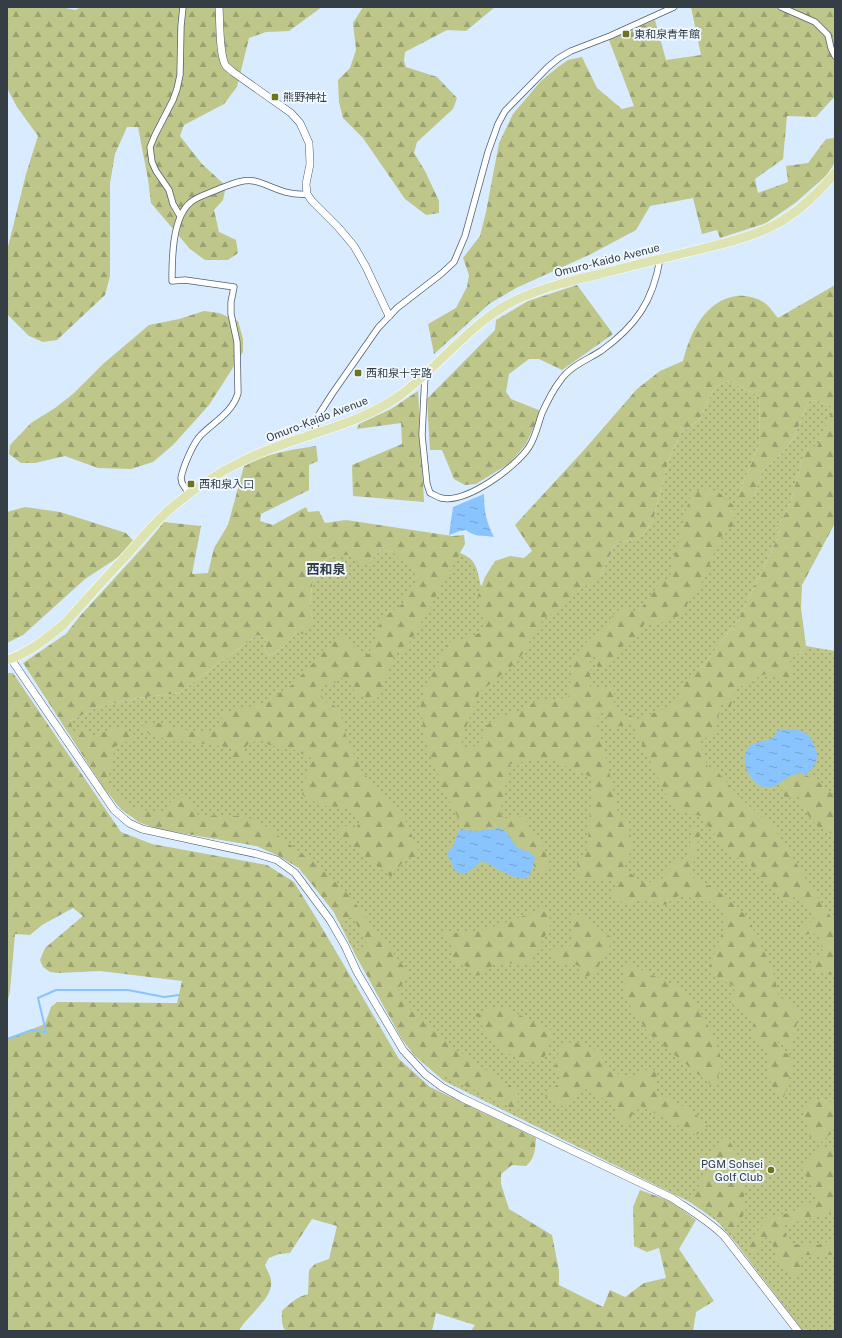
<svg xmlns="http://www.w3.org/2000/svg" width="842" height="1338" font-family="'Public Sans','Noto Sans JP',sans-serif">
<defs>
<pattern id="grass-dots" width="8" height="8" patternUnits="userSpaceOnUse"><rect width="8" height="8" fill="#bec689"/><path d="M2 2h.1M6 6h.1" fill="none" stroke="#9ba272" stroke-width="1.8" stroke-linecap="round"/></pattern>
<pattern id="forest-firs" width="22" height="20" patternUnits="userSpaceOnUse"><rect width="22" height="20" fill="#bec689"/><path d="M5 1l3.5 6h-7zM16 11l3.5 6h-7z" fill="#9ba272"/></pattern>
<pattern id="water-ripples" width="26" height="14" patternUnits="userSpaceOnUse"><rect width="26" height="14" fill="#89c4fe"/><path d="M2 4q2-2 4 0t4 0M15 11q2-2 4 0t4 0" fill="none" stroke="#71a0cf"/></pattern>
</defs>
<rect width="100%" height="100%" fill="#d8ebff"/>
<path fill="url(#grass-dots)" d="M 728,381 L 759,396 L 760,442 L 738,495 L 754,496 L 763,470 L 781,454 L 794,438 L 808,402 L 813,400 L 835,407 L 817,447 L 804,454 L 788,510 L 777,525 L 779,535 L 738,620 L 701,668 L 800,653 L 806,646 L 835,651 L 835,1331 L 803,1331 L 735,1242 L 718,1222 L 690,1202 L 444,1081 L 415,1056 L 402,1039 L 354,952 L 334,912 L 299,868 L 279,856 L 257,846 L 158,829 L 139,822 L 121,809 L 104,788 L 62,723 L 70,721 L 98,707 L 138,698 L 179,693 L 257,635 L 267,638 L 264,649 L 270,656 L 282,648 L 296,633 L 313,620 L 310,609 L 312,584 L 323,561 L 334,555 L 356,555 L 369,563 L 381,550 L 393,552 L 460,553 C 477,559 477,570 481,586 L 601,574 L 615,545 L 642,536 L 653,520 L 669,459 L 681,433 L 699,420 L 715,387 Z"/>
<g fill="url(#forest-firs)" fill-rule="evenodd">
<path d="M 7,7 L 61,7 L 75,10 L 82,7 L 322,7 L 289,31 L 266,32 L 249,38 L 237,87 L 224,104 L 184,125 L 180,136 L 202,164 L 226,186 L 223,200 L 214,210 L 219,232 L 236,240 L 238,253 L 228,260 L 205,260 L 190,249 L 151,203 L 148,179 L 138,127 L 127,127 L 115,154 L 110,183 L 110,276 L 105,295 L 57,340 L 43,342 L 29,336 L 8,315 L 7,304 L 7,251 L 26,174 L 38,136 L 17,107 L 7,88 Z"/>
<path d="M 363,7 L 495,7 L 466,31 L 447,30 L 405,52 L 404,61 L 406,67 L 437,77 L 457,98 L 453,109 L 417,142 L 414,153 L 425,171 L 439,201 L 439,213 L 426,215 L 405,199 L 363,138 L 343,118 L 339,102 L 338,80 L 350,68 L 356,50 L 353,23 Z"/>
<path d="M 691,7 L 835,7 L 835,96 L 816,117 L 787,116 L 783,159 L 755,179 L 758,193 L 788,182 L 786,166 L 808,163 L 826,139 L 835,138 L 835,162 L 827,175 L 795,203 L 766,223 L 720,238 L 717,230 L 702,234 L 693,198 L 650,206 L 636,230 L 591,254 L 516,288 L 489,304 L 434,354 L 428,324 L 456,308 L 467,287 L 469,275 L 463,258 L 480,236 L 486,212 L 499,143 L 513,114 L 541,81 L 558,67 L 568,60 L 582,57 L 597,88 L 622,109 L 634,106 L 609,40 L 655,20 L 666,60 L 701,55 Z"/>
<path d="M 577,285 L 613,334 L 562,370 L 539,359 L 529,359 L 509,374 L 506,392 L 511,399 L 541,411 L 526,444 L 510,463 L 476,484 L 465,485 L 454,479 L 442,450 L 430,450 L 427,399 L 495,330 L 496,320 L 528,301 Z"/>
<path d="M 835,285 L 835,523 L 802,585 L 801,608 L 806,646 L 800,653 L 788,657 L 794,671 L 793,677 L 789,681 L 770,675 L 758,674 L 757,681 L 745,686 L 737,686 L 730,708 L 727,708 L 722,703 L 714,733 L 700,742 L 708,768 L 716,770 L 738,795 L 776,830 L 809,884 L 835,923 L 835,975 C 823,973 813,975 811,960 L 814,956 L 823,954 L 819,934 L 802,934 L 798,926 L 801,923 L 814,921 L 813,911 L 803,906 L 803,899 L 791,897 L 791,902 L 785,906 L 783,904 L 784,900 L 753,871 L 751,865 C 728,855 715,836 701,816 L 673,809 L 632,723 L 612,728 L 603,711 L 595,723 L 603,745 L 619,816 L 627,818 L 633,848 L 623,866 L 641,883 L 660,881 L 678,858 L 684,863 L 690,845 L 692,827 L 696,825 L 700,835 L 690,876 L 717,890 L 748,917 L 773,971 L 779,997 L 800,1010 L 791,1049 L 778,1041 L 779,1051 L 789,1054 L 794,1063 L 784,1097 L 776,1096 C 767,1079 768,1070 770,1052 L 750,1034 L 755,1020 L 732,1005 L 735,987 L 707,972 L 725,925 L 723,912 L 708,900 L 678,896 L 665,905 L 636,898 L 632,904 L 623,903 L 614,898 L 612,891 L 619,883 L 609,878 L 599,881 L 578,881 L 577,859 L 586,854 C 590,828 591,803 591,777 L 547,758 L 510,764 L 500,814 L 504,819 L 514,816 L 523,817 L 542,845 L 550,864 L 547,872 L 539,871 L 533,865 L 535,859 C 529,850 527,853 519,848 C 513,845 511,838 508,832 L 465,830 L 445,793 L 426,743 L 420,707 L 426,686 L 449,642 L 468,638 L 479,633 L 484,624 L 478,595 L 485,577 L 495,561 L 510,556 L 524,558 L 532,551 L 515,525 L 584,450 L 637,389 L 660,371 L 683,361 C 690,333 705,300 737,296 C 746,295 759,298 766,304 C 771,308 774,314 778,318 ZM 728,381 L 759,396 L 760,442 L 738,495 L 738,499 L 743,502 L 754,496 L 763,470 L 781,454 L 794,438 L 808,402 L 813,400 L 834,407 L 817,447 L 810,445 L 804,454 L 788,510 L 777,525 L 779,535 L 738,620 L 701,668 L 683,681 L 679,697 L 671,706 L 638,719 L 630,715 L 620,715 L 614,703 L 614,686 L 590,690 L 590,657 L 595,656 L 598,669 L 603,670 L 626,643 L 637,636 L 645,623 L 657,624 L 679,616 L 700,586 L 723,534 L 733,526 L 735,512 L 733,505 L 717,491 L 702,489 L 691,494 L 683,521 L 669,579 L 661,581 L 637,614 L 627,608 L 616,611 L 605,626 L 587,641 L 573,661 L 568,698 L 539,700 L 514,713 L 494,720 L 487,725 L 480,745 L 465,749 L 461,740 L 480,692 L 518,661 L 543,620 L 601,574 L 615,545 L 642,536 L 653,520 L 669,459 L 681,433 L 699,420 L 715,387 Z"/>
<path d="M 204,311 L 219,313 L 238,321 L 243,339 L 243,352 L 209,405 L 173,445 L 153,462 L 131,469 L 98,468 L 65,456 L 35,463 L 21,463 L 9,454 L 10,445 L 31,423 L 55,408 L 73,394 L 103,364 L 149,325 L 179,319 Z"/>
<path d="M 418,391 L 424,502 L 353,496 L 352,465 L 402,444 L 401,423 L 357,429 L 359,424 L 391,409 Z"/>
<path d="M 316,446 L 318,461 L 309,465 L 309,490 L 261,514 L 260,521 L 273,525 L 306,507 L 308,512 L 319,511 L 325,523 L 346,520 L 452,536 L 464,535 L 465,544 L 404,653 L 395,652 L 376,702 L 354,693 L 354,683 L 339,677 L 335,683 L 321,683 L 322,701 L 330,702 L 340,711 L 346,736 L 362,771 L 406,822 L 421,856 L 406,858 L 391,877 L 339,836 L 337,831 L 341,826 L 357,827 L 360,821 L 344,807 L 324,806 L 307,799 L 302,794 L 311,758 L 290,748 L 277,747 L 267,744 L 263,738 L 248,744 L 244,750 L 249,761 L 233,760 L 231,754 L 233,748 L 161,738 L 140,730 L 141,726 L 158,723 L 198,733 L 221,728 L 222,713 L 262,704 L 292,685 L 339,636 L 351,640 L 359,654 L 369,654 L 382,618 L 404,603 L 404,598 L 409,589 L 417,588 L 413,567 L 399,560 L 393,552 L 381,550 L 369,563 L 360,565 L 356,561 L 356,555 L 334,555 L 323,561 L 312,584 L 310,609 L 313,620 L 305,634 L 296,633 L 282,648 L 270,656 L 264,649 L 267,638 L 257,635 L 179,693 L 138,698 L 98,707 L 70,721 L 74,732 L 82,728 L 93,737 C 110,730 118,722 134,734 L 133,739 L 111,748 L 115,756 L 107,781 L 124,802 L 140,810 L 167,812 L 169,803 L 178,795 L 188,801 L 198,815 L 243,816 L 264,825 L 321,868 L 348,894 L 410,975 L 398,989 L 408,1008 L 438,1031 L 455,1049 L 518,1091 L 518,1111 L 434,1071 L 415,1056 L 402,1039 L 354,952 L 368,946 L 353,917 L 338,921 L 334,912 L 299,868 L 279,856 L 257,846 L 158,829 L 139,822 L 121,809 L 104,788 L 23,663 L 66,634 L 80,616 L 145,545 L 164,522 L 201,526 L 192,574 L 208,573 L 214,548 L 228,525 L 244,466 C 265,453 292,450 316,446 Z"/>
<path d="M 25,507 L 60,512 L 126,533 L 137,545 L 85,579 L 23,635 L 7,643 L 7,512 Z"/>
<path d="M 7,673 L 13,673 L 121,832 L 152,844 L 267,865 L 294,882 L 318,921 L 399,1059 L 430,1087 L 536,1138 C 535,1150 535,1158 526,1166 L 512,1165 L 501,1174 L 501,1184 L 509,1209 L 552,1235 L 559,1271 L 559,1285 L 603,1307 L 610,1290 L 625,1297 L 644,1283 L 666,1278 L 659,1248 L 647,1252 L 634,1246 L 633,1207 L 640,1190 L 670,1201 L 696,1220 L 679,1249 L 714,1301 L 696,1312 L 693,1331 L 471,1331 L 475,1325 L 436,1313 L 432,1331 L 286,1331 C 281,1326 282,1318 282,1311 C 290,1303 297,1297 308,1294 L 309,1270 L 315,1264 L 329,1259 L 337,1226 L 312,1219 L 290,1253 L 279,1254 L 269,1258 L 265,1265 C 267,1270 270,1275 271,1280 C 274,1299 246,1316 239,1331 L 7,1331 L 7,1039 L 45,1024 L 51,1007 L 57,1002 L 177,1003 L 182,981 L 100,971 L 58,973 L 50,972 L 43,967 L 40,960 L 45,948 L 83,916 L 73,908 L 42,925 L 30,935 L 15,934 L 10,991 L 7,1004 Z"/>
<path d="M 797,774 C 813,775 823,785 835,797 L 835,836 L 815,824 L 806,812 L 798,795 L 789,798 L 784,796 L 779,782 Z"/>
<path d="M 549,906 L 550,927 L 530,963 L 494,964 C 488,972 482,977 472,975 L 468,967 L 451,962 L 452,945 L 441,932 C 474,938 518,918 549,906 Z"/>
<path d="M 571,910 L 614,939 L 594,974 L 584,977 L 580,973 L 579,966 L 571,963 L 560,966 L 550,955 L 549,950 L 568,948 L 573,942 Z"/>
<path d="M 624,962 L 687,991 L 713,1034 L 723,1064 L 714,1087 L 649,1034 L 624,997 Z"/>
<path d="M 492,1008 L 507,1009 L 553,1031 L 545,1056 L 538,1064 L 524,1062 L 494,1045 L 475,1014 Z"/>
<path d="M 572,1042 L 589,1046 L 600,1054 L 608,1067 L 624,1078 L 636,1077 C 642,1071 645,1068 654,1070 L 657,1075 L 654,1083 L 657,1093 L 692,1111 L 708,1126 L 696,1135 L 639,1105 L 626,1124 L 615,1117 L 620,1108 L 583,1088 L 564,1107 L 545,1096 L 564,1078 L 554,1071 L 560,1045 Z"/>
<path d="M 822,1098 L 831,1102 L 835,1101 C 835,1119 837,1129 822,1142 L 813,1140 L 810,1137 L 809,1126 L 804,1119 L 804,1112 L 807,1103 Z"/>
<path d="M 726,1135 L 734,1149 L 741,1171 L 746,1210 L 734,1232 L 692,1199 L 713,1159 L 709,1152 Z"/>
<path d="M 835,1147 L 835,1211 L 784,1226 L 788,1244 L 817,1245 L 835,1239 L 835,1255 L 802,1255 L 800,1274 L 789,1276 L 775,1256 L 771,1237 L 764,1238 L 755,1254 L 746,1249 L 752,1237 L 766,1221 L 772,1216 L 790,1213 L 818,1199 L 801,1167 L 811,1160 L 816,1148 Z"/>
</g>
<g fill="url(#water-ripples)">
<path d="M 484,494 C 484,510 486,522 494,537 C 482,535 477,538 466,530 L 460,531 L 449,535 L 453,507 Z"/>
<path d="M 782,729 C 799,729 809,730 815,747 C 817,752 818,757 816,762 C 814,767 809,771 806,775 C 803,774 800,773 797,774 C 788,775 781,784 772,787 C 759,791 749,778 746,767 C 742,755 746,745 759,742 C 765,740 769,741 774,737 C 775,732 778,731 782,729 Z"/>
<path d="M 499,828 C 511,832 509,840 517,847 C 523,851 530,851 534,856 L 535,859 C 533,864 532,873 528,877 C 520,884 493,866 485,862 C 476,861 475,869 468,872 C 466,873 464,874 462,874 L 454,870 C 454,864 450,861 448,856 C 447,850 451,849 454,845 C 456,839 456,835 460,830 L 478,831 Z"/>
</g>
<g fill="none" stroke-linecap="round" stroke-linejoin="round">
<path stroke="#89c4fe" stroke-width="2" d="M 7,1039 L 32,1030 L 46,1032 L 38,998 L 56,990 L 128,990 L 164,997 L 179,995"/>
<defs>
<g id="minor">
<path d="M 781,7 L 815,22 L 828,35 L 831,48 L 835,56"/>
<path d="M 180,216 L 173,204 L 169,190 L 156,171 L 152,162 L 150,147 L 155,135 L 173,100 L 177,89 L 180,75 L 181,26 L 183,7"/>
<path d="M 425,375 L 422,435 L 427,484 L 430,493 C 433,494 437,497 441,498 C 466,504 516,467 529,447 C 536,436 538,424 542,413 C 547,402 553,390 560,381 C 570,366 587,360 601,351 C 636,326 653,301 660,259"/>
<path d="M 316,434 L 315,425 L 318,416 L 332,394 L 378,328 L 397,308 L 441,274 L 454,262 L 465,236 L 488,152 L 498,124 L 505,111 L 548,67 L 559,58 L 571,51 L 610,36 L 674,7"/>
<path d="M 189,494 L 182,483 L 181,478 C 183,467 193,443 201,435 C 214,422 233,412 238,393 L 237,342 L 231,314 L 231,302 L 234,287 L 185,280 L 172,281 C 172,259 172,217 191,202 C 198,196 213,192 221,188 C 232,184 243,179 254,181 C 274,186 284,196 307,194"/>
</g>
<g id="tertiary">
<path d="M 219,7 C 220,20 219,56 226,66 C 228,68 231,70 233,72 L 291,113 L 300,123 L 309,143 L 310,164 L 306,184 L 307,194 L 312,201 L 338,227 L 354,246 L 366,267 L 389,316"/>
<path d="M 11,659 L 114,810 L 129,823 L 142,829 L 257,854 L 277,860 L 295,873 L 330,920 L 345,946 L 357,972 L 403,1050 L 425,1074 L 442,1087 L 462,1098 L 672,1198 C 690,1210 709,1221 724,1236 L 798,1331"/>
</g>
<path id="primary" d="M 7,660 C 25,655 50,636 64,624 C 85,601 105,578 126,556 C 140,540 154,523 170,509 C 192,490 217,473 243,461 C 293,435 353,429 399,396 C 441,366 470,322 516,300 C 544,287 574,280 604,273 C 634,265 664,258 693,251 C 717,245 741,240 764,230 C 793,218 815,197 835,173"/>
</defs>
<use href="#minor" stroke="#506071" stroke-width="7"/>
<use href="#tertiary" stroke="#506071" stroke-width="8"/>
<use href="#primary" stroke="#fff" stroke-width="10"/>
<use href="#minor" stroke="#fff" stroke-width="5.5"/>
<use href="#tertiary" stroke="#fff" stroke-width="7"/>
<use href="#primary" stroke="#dee3b2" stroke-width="9"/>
</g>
<g fill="#6d741c" stroke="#eff7ff" stroke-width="1.5">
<rect x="622" y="30" width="8" height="8" rx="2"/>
<rect x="271" y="93" width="8" height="8" rx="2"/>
<rect x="354" y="369" width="8" height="8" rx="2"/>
<rect x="187" y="480" width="8" height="8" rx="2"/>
<circle cx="771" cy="1170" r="4"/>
</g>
<g text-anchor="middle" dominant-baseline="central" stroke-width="4" stroke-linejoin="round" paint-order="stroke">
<g font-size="11" fill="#353d45" stroke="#eff7ff" text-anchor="start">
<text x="634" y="34">東和泉青年館</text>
<text x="283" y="97">熊野神社</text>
<text x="366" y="373">西和泉十字路</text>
<text x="199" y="484">西和泉入口</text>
<text x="763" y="1164" text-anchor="end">PGM Sohsei<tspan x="763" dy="13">Golf Club</tspan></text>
</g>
<g font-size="11" fill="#353d45" stroke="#eff7ff">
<text transform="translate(607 260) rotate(-14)">Omuro-Kaido Avenue</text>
<text transform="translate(317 419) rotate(-21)">Omuro-Kaido Avenue</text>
</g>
<g font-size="13" font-weight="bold" fill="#353d45" stroke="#eff7ff">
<text x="326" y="569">西和泉</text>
</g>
</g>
<rect width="842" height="1338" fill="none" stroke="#353d45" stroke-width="16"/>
</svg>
